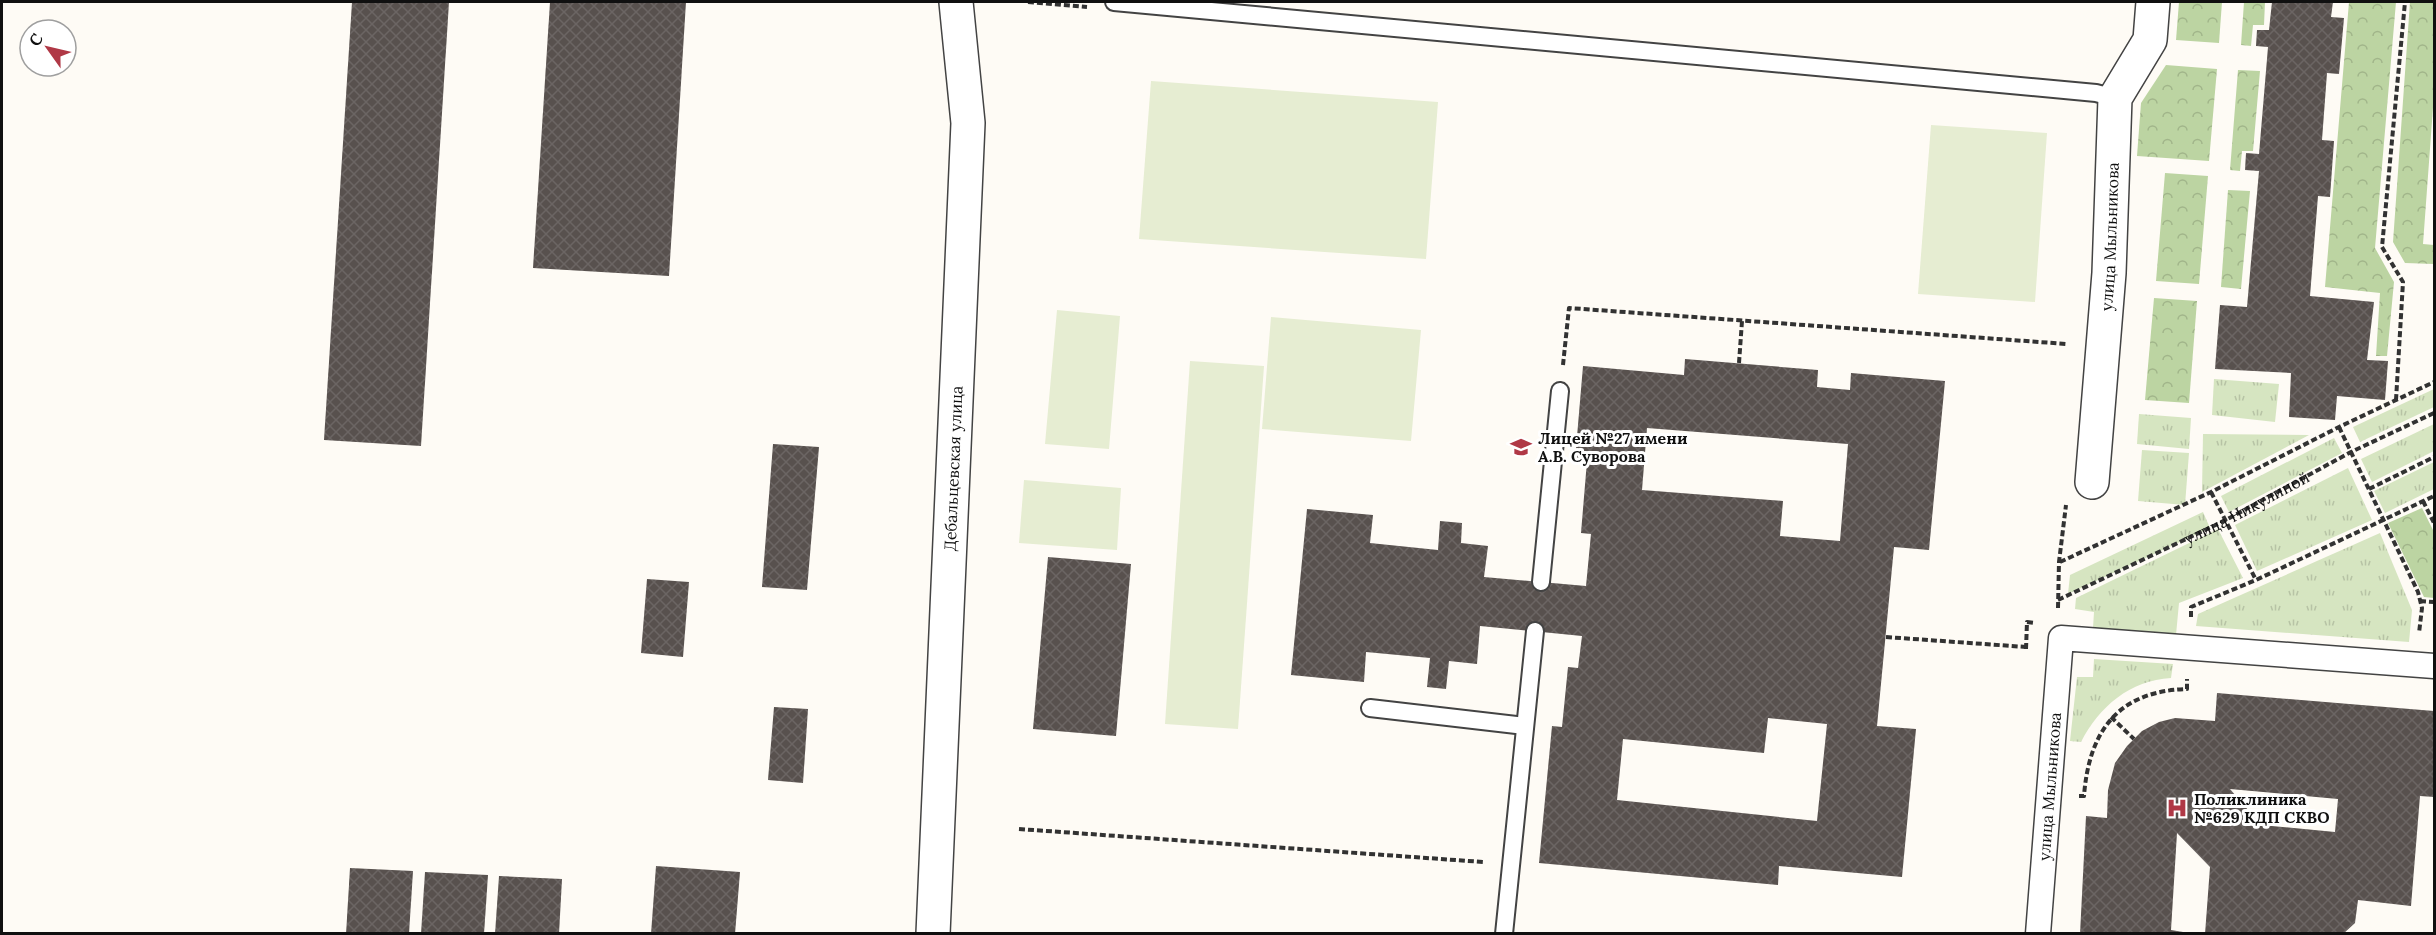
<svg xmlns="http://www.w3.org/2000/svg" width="2436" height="935" font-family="Lora,serif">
<defs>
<pattern id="grass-tufts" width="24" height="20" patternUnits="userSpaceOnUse" patternTransform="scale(1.5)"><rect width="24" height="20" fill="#d6e5c1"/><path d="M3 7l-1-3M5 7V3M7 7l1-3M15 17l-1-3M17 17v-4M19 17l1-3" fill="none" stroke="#b7c3a5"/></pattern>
<pattern id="forest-crowns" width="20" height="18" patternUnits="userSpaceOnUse" patternTransform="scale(1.5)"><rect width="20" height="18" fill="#bcd4a2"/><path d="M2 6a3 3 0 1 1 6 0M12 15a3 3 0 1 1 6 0" fill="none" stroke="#a1b58a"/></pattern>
<pattern id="building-cross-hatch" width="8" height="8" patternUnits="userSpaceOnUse" patternTransform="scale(1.5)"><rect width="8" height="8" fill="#58514e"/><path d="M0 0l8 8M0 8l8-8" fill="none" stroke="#6b6563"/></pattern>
</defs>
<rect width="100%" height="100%" fill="#fefbf5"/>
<g fill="url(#grass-tufts)">
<path d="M 2214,379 L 2279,384 L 2275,422 L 2212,415 Z"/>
<path d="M 2434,389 L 2434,407 L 2360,442 L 2353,427 Z"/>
<path d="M 2139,414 L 2191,418 L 2189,449 L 2137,444 Z"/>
<path d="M 2434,424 L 2434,451 L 2372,482 L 2361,459 Z"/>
<path d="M 2203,434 L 2309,435 L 2202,492 Z"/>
<path d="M 2334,438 L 2342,453 L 2229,512 L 2221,496 Z"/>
<path d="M 2142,450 L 2189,453 L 2185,505 L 2138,501 Z"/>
<path d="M 2434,462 L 2434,489 L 2385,513 L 2374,491 Z"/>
<path d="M 2348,468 L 2372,520 L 2257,571 L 2235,525 Z"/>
<path d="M 2203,512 L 2210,528 L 2068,594 L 2070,575 Z"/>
<path d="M 2218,529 L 2243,578 L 2179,603 L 2176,635 L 2093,628 L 2094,612 L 2075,609 L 2076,598 Z"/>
<path d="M 2380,533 L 2412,610 L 2409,642 L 2196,626 L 2198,614 Z"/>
<path d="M 2094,659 L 2173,664 L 2171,678 C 2130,680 2099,707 2081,742 L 2070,741 L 2077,677 L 2093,677 Z"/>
</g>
<g fill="url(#forest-crowns)">
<path d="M 2179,2 L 2222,2 L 2219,43 L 2176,40 Z"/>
<path d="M 2244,2 L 2265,2 L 2264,25 L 2253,25 L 2251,46 L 2241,45 Z"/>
<path d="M 2349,2 L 2396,2 L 2375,248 L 2394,282 L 2387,356 L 2376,356 L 2380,293 L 2325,287 Z"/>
<path d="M 2410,2 L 2434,2 L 2434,94 L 2423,244 L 2434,245 L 2434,264 L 2405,263 L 2393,242 Z"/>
<path d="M 2166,65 L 2217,69 L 2209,161 L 2137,156 L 2141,103 Z"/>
<path d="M 2238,70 L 2260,71 L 2253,151 L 2242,151 L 2240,171 L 2230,170 Z"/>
<path d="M 2165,173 L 2208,176 L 2199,284 L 2156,281 Z"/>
<path d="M 2228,190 L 2250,191 L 2241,289 L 2221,287 Z"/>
<path d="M 2154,298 L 2197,301 L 2189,403 L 2145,400 Z"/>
<path d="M 2422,508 L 2434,532 L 2434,598 L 2424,597 L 2388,523 Z"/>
</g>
<g fill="#e6edd2">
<path d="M 1151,81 L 1438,102 L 1426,259 L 1139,239 Z"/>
<path d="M 1931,125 L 2047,133 L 2035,302 L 1918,294 Z"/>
<path d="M 1057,310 L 1120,316 L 1109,449 L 1045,444 Z"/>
<path d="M 1271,317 L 1421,330 L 1411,441 L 1262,429 Z"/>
<path d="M 1190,361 L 1264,366 L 1238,729 L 1165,724 Z"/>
<path d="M 1024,480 L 1121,488 L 1117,550 L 1019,543 Z"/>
</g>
<g fill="url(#building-cross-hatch)" fill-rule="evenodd">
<path d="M 352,2 L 449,2 L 421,446 L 324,440 Z"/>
<path d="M 550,2 L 686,2 L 669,276 L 533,268 Z"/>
<path d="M 2272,2 L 2333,2 L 2331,17 L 2344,18 L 2339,74 L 2327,73 L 2322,140 L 2334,141 L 2330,197 L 2318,196 L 2310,296 L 2374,302 L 2367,360 L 2388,361 L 2385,400 L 2337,396 L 2335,420 L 2289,417 L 2291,373 L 2215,369 L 2220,305 L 2247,307 L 2259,171 L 2245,170 L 2246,153 L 2259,154 L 2268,47 L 2256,46 L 2257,30 L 2269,30 Z"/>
<path d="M 1685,359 L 1818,370 L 1817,387 L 1850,390 L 1851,373 L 1945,381 L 1929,550 L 1894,547 L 1877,726 L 1916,729 L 1902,877 L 1779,866 L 1778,885 L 1539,863 L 1552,726 L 1562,727 L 1568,667 L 1578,668 L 1582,636 L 1480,626 L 1477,664 L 1449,661 L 1446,689 L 1427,687 L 1430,658 L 1366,652 L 1364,682 L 1291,675 L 1307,509 L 1373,515 L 1370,543 L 1438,550 L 1440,521 L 1462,523 L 1461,543 L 1488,546 L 1484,577 L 1586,586 L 1591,534 L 1581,533 L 1587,461 L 1575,460 L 1583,366 L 1684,375 ZM 1647,428 L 1848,444 L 1840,541 L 1780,536 L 1783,501 L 1642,490 ZM 1768,718 L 1827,724 L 1817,821 L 1617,800 L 1623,739 L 1764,753 Z"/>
<path d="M 773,444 L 819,447 L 807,590 L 762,587 Z"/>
<path d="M 1048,557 L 1131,564 L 1116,736 L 1033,729 Z"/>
<path d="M 647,579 L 689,582 L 683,657 L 641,653 Z"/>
<path d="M 2217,693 L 2434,711 L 2434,797 L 2420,796 L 2411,906 L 2358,900 L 2355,923 L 2343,934 L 2205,934 L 2210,867 L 2177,833 L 2171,930 L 2195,934 L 2080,934 L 2086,816 L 2107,818 L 2108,790 L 2115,763 L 2127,746 L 2142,731 L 2159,722 L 2175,718 L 2215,721 ZM 2230,789 L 2338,799 L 2335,832 L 2261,825 Z"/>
<path d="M 774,707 L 808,709 L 803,783 L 768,780 Z"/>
<path d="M 656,866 L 740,872 L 735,934 L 651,934 Z"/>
<path d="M 350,868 L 413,871 L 409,934 L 346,934 Z"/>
<path d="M 425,872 L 488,875 L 484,934 L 421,934 Z"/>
<path d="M 499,876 L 562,879 L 559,934 L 495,934 Z"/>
</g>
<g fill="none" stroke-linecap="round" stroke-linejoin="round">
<defs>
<g id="service">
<path d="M 1114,2 L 2096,93 L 2115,98"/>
<path d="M 1541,582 L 1560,391"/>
<path d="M 1370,708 L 1525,726"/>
<path d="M 1504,934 L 1535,631"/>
</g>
<g id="pedestrian">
<path id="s2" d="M 2038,934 L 2061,638 L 2434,666"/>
</g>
<g id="minor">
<path id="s3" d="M 2092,482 L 2109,273 L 2115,98 L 2150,40 L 2153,2"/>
</g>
<g id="tertiary">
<path id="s4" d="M 933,934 L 968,123 L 956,2"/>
</g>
</defs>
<use href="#service" stroke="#434343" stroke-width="20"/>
<use href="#pedestrian" stroke="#434343" stroke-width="27"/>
<use href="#minor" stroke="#434343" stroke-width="36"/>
<use href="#tertiary" stroke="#434343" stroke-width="36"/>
<g stroke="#323232" stroke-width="4" stroke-dasharray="6 3" stroke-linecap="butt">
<path d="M 1028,2 L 1087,7"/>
<path d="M 1739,363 L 1742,321"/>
<path d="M 1563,365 L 1569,308 L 2067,344"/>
<path d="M 2396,400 L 2403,282 L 2382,247 L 2405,2"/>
<path d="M 2339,427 L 2418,592 L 2422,608 L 2419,633"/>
<path d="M 2369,489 L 2434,457"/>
<path d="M 2211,492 L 2256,580"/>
<path d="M 2423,501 L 2434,523"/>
<path d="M 2060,562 L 2211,492 L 2339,427 L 2434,382"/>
<path id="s1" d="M 2058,600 L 2224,521 L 2351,452 L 2434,413"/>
<path d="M 2420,601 L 2434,602"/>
<path d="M 2058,608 L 2059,562 L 2066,505"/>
<path d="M 2191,617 L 2191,607 L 2256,580 L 2434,496"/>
<path d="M 1886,637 L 2026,647"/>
<path d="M 2026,649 L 2027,622 L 2035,623"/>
<path d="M 2111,717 L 2134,739"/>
<path d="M 2079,796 L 2084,796 C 2089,731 2118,691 2187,689 L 2187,679"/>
<path d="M 1019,829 L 1483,862"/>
</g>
<use href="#service" stroke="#fff" stroke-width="16"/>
<use href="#pedestrian" stroke="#fff" stroke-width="24"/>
<use href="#minor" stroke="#fff" stroke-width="33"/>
<use href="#tertiary" stroke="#fff" stroke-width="33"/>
</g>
<defs>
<symbol id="school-bare" viewBox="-9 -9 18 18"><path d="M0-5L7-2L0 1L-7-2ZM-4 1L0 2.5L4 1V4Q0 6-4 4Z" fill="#b03846" stroke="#fff" stroke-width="2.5" paint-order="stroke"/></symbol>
<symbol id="hospital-bare" viewBox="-9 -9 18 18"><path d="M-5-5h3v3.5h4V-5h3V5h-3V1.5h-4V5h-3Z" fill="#b03846" stroke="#fff" stroke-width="2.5" paint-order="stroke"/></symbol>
</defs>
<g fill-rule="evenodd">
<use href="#school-bare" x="1506" y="432" width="30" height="30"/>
<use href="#hospital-bare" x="2162" y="793" width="30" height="30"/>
</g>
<g text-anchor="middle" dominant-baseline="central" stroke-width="6" stroke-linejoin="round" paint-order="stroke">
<g font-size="16" fill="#101010" stroke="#fff">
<text stroke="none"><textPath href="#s3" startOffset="246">улица Мыльникова</textPath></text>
<text stroke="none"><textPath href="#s4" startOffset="466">Дебальцевская улица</textPath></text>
<text stroke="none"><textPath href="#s1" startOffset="210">улица Никулиной</textPath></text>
<text stroke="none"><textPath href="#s2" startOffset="148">улица Мыльникова</textPath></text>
</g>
<g font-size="16" font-weight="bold" fill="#101010" stroke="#fff" text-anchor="start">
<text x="1538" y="438">Лицей №27 имени<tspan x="1538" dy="18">А.В. Суворова</tspan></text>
<text x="2194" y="799">Поликлиника<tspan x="2194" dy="18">№629 КДП СКВО</tspan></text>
</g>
</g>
<rect width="2436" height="935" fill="none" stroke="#101010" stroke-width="6"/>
<g transform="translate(48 48) rotate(304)"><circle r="28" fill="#ffffff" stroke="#9f9f9f" stroke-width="1.5"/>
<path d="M0-4.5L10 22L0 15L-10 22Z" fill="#b03846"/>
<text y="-9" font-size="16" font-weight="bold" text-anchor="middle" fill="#101010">С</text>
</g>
</svg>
